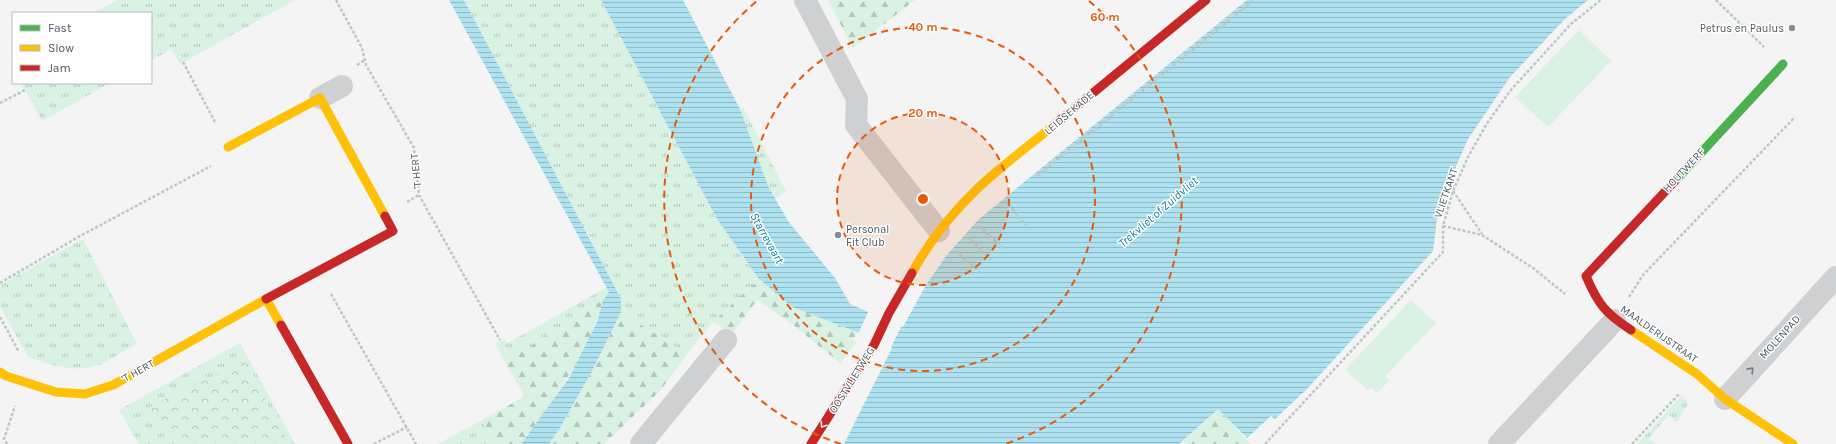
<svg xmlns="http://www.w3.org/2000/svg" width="1836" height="444" font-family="Karla,sans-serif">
<defs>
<pattern id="grass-tufts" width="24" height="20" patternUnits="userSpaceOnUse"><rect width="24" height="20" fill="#d9f2e3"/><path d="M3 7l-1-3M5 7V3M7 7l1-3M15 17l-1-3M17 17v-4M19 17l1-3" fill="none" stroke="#b2c7bb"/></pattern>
<pattern id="forest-firs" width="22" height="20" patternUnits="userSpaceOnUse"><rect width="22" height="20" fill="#d9f2e3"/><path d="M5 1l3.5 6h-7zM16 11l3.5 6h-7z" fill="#b2c7bb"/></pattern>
<pattern id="park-crowns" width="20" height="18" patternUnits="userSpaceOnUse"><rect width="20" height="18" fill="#d9f2e3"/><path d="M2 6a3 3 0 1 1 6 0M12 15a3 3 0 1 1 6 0" fill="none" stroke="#b2c7bb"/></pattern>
<pattern id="water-rules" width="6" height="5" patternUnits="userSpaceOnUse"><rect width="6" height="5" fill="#aee2f0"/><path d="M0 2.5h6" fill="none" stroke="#90bac6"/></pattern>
</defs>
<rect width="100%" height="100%" fill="#f4f4f4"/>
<g fill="url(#grass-tufts)">
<path d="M 118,0 L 295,0 L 180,64 L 171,49 L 151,61 L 151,13 L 93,13 Z"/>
<path d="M 464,0 L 601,0 L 717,219 L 759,279 L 713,322 L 687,354 L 621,312 L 621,299 Z"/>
<path d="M 21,83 L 110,83 L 42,121 Z"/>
<path d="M 743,107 L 786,191 L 776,198 L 768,186 L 740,109 Z"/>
<path d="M 83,239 L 137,344 C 125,350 114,358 101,364 C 77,374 51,365 28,357 L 0,307 L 0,285 Z"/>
<path d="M 607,287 L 609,292 L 603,300 L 505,362 L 495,343 L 504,339 L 508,343 Z"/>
<path d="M 240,343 L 295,444 L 139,444 L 119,410 Z"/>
<path d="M 1682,395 L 1688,404 L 1677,422 L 1669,415 L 1649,438 L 1656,444 L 1637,444 Z"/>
<path d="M 481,421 L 499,444 L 437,444 Z"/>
</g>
<g fill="url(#forest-firs)">
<path d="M 828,0 L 915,0 L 853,48 Z"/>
<path d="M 759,279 L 792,307 L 857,332 L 853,340 L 857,342 L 840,363 L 793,325 L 757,300 L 732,334 L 713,322 Z"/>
<path d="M 603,300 C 588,355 554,399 521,444 L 499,444 L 481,421 L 525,396 L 505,362 Z"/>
<path d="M 621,312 L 687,354 L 660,391 L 604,444 L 549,444 C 578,403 599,357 621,312 Z"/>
<path d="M 1218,409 L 1251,444 L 1186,444 L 1183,441 Z"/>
</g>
<path fill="url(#park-crowns)" d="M 243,361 L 290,444 L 181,444 L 165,433 L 144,410 Z"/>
<g fill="#d9f2e3">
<path d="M 1579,30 L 1611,61 L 1548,127 L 1515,97 Z"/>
<path d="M 1411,300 L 1436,323 L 1385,376 L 1389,381 L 1377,393 L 1371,387 L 1368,390 L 1345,370 Z"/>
</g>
<g fill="url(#water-rules)">
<path d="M 449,0 L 464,0 L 621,299 L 621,312 L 591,373 L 560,428 L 549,444 L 521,444 L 569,378 L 597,322 L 603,300 L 609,292 Z"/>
<path d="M 601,0 L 683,0 L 740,109 L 768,186 L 788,221 L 835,278 L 850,304 L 903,327 L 926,285 L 946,256 L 979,219 L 1247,0 L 1588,0 L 1565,19 L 1510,77 L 1468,139 L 1443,196 L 1437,219 L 1433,251 L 1307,389 L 1275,419 L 1271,416 L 1247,438 L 1218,409 L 1179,444 L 844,444 L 892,348 L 857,332 L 792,307 L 759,279 L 717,219 Z"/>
</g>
<path fill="#f4f4f4" d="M 869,310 L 902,325 L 889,352 L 890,349 L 858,334 Z"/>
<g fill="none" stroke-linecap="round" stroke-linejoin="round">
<g stroke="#bcc7c4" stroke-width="2.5" stroke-dasharray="3 2" stroke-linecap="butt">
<path d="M 336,0 L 362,48 L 366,65 L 414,148 L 419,195 L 500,340"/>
<path d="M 1716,0 L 1764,47"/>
<path d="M 183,62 L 216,124"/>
<path d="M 357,65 L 365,60"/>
<path d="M 0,103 L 25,90"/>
<path d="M 1037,176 L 1254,0"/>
<path d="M 1453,191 L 1482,234"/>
<path d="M 1006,201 L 1028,228"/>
<path d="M 407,202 L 419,195"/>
<path d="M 979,226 L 1004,249"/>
<path d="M 1443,226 L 1482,235 L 1533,268 L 1565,294"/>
<path d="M 968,237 L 991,260"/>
<path d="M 956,251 L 980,273"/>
<path d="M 0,283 L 80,236 L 211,166"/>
<path d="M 331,294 L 416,444"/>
<path d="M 1629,297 L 1643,275 L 1795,117"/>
<path d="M 0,317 L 19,352"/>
<path d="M 7,444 L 4,439 L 15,406"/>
<path d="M 374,444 L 407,427"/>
<path d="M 1265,444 L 1443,252 L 1443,226 L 1453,191 L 1468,157 L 1486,125 L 1510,91 L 1571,24 L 1601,0"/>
<path d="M 1632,444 L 1680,393"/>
</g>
<g stroke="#ced0d2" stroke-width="22">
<path d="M 805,0 L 857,99 L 856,125 L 939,231"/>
<path d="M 320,98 L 342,86"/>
<path d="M 1725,399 L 1836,277"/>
<path d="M 641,444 L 726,340"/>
<path d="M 1499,444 L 1615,320"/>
</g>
<path stroke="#4caf50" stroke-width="9" d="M 1674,182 L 1783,64"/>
<g stroke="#ffc107" stroke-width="9">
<path d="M 228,147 L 320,98 L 385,216"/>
<path d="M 912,273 C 929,242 951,214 977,189 C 1001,166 1029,146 1054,125"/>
<path d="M 1631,330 L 1697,374 L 1725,399 L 1793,444"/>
<path d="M 0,372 L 6,376 L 56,392 L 85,394 L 113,385 L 266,299 L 281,325"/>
</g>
<g stroke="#c62828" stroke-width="9">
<path d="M 1054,125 L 1206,0"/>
<path d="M 266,299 L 393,231 L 385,216"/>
<path d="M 281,325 L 348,444"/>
<path d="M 1631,330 C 1605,313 1598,304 1586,276 L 1674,182"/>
<path d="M 811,444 L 874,345 L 889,313 L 912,273"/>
</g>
</g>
<defs><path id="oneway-chevron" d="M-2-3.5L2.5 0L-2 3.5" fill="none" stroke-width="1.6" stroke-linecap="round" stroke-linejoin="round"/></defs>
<use stroke="#727b83" href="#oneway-chevron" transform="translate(1751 370) rotate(-48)"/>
<use stroke="#f6fbf6" href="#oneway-chevron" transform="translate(823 425) rotate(124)"/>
<circle cx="923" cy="199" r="86" fill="#e8590c" fill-opacity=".12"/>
<g fill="none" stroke="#e8590c" stroke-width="2" stroke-dasharray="7 5">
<circle cx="923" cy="199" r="86"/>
<circle cx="923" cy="199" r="172"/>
<path d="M841 444A258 258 0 0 1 757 1M1089 1A258 258 0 0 1 1005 444"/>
</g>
<g fill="#868d94" stroke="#fff" stroke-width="1.5">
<circle cx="1792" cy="28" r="4"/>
<circle cx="838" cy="235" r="4"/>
</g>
<g text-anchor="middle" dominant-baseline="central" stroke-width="3" stroke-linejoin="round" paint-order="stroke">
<g font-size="11" fill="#4a5661" stroke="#fff" text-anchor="end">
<text x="1784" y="28">Petrus en Paulus</text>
<text x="846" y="229" text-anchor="start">Personal<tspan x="846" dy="13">Fit Club</tspan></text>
</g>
<g font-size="11" fill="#4a5661" stroke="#fff">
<text transform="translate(1069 113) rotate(-40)">LEIDSEKADE</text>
<text transform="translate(1684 170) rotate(-47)">HOUTWERF</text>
<text transform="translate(416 171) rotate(-96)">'T HERT</text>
<text transform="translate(1446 193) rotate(-71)">VLIETKANT</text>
<text transform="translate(1659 334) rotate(35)">MAALDERIJSTRAAT</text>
<text transform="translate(1780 337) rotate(-48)">MOLENPAD</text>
<text transform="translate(138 371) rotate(-29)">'T HERT</text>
<text transform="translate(852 380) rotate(-58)">OOSTVLIETWEG</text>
</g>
<g font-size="12" font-style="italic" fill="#0c7c9b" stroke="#fff">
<text transform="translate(1158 212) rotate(-41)">Trekvliet of Zuidvliet</text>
<text transform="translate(767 238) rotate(61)">Starrevaart</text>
</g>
</g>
<circle cx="923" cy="199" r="6" fill="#e8590c" stroke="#fff" stroke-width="2"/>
<g font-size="12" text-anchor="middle" font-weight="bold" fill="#e8590c" stroke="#fff" stroke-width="3" stroke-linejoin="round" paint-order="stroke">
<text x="1105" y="21">60 m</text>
<text x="923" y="31">40 m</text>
<text x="923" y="117">20 m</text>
</g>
<rect x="12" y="12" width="140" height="72" fill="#ffffff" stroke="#b7bbc0"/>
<rect x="20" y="25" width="20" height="6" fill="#4caf50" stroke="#b7bbc0"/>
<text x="48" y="32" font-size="12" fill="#4a5661">Fast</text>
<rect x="20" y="45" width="20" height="6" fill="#ffc107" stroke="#b7bbc0"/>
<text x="48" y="52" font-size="12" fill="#4a5661">Slow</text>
<rect x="20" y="65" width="20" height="6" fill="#c62828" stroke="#b7bbc0"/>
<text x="48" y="72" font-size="12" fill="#4a5661">Jam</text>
</svg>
